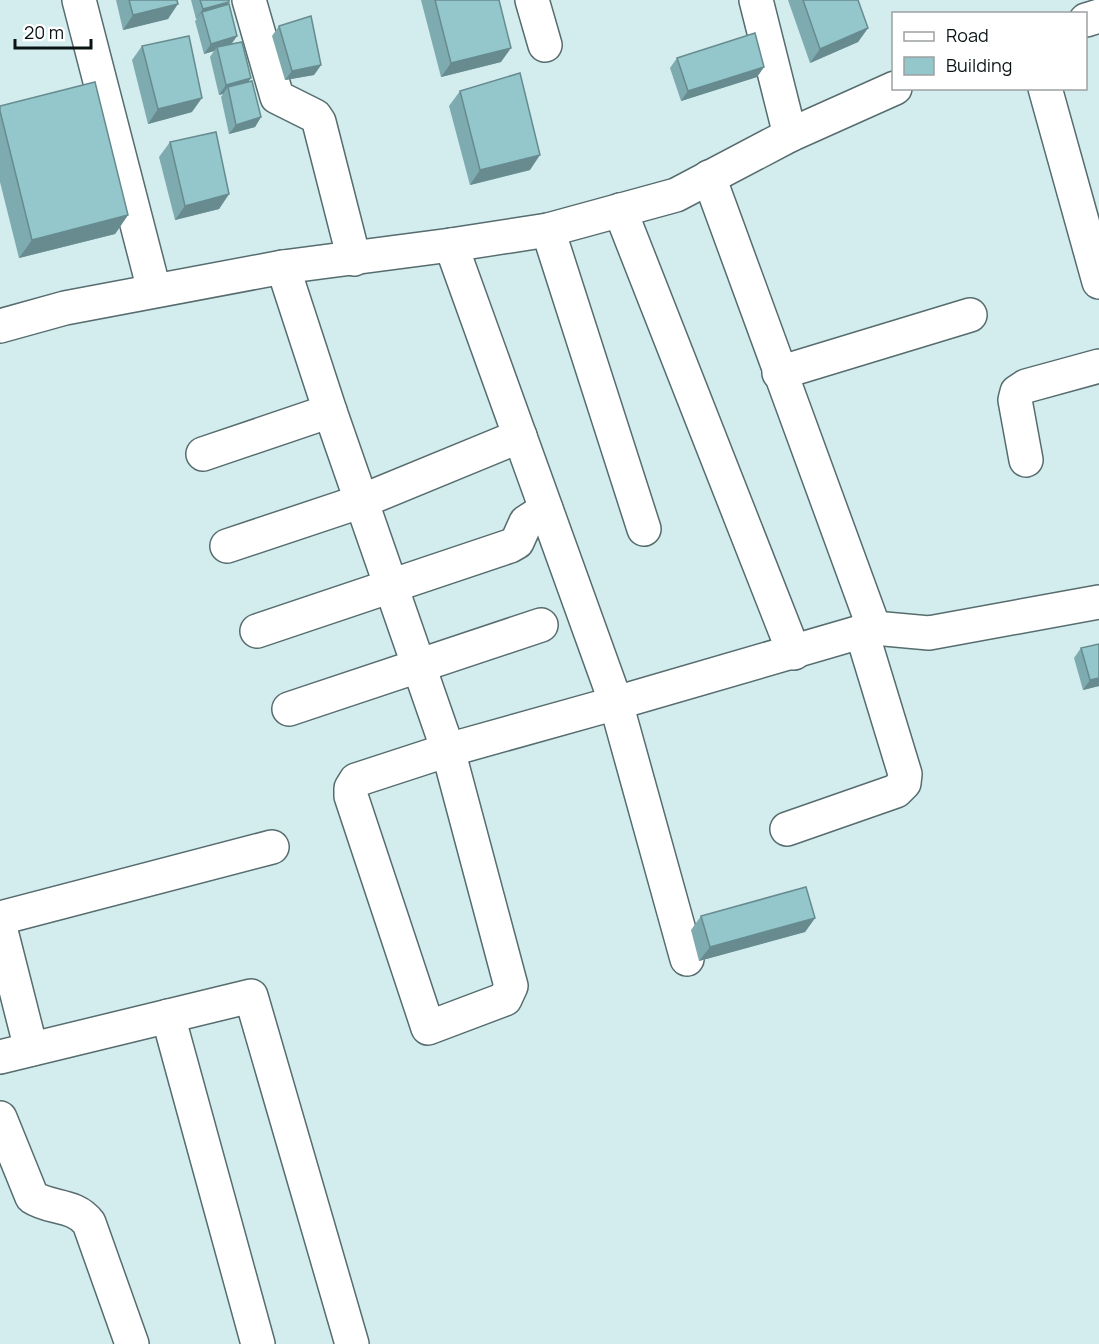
<svg xmlns="http://www.w3.org/2000/svg" width="1099" height="1344" font-family="Manrope,sans-serif">
<rect width="100%" height="100%" fill="#d3ecee"/>
<g fill="none" stroke-linecap="round" stroke-linejoin="round">
<defs>
<g id="minor">
<path d="M 79,0 L 154,290"/>
<path d="M 249,0 L 277,97 L 315,116 L 319,122 L 354,259"/>
<path d="M 532,0 L 545,45"/>
<path d="M 756,0 L 790,135"/>
<path d="M 1086,20 L 1099,16"/>
<path d="M 1045,88 L 1099,282"/>
<path d="M 709,177 L 874,628"/>
<path d="M 620,210 L 794,653"/>
<path d="M 548,230 L 644,529"/>
<path d="M 451,245 L 616,703 L 874,628 L 929,633 L 1099,602"/>
<path d="M 283,267 L 330,411 L 448,750 L 616,703 L 687,959"/>
<path d="M 0,326 L 65,308 L 283,267 L 451,245 L 548,230 L 676,195 L 790,135 L 895,88"/>
<path d="M 779,373 L 970,315"/>
<path d="M 203,454 L 330,411"/>
<path d="M 1026,460 L 1015,400 L 1017,392 L 1026,386 L 1099,366"/>
<path d="M 227,546 L 362,501 L 520,436"/>
<path d="M 257,631 L 510,546 L 517,542 L 526,522 L 546,509"/>
<path d="M 289,709 L 541,625"/>
<path d="M 448,750 L 511,986 L 505,999 L 428,1028 L 351,796 L 351,788 L 356,780 Z"/>
<path d="M 787,829 L 896,791 L 904,783 L 905,774 L 862,633"/>
<path d="M 0,918 L 272,847"/>
<path d="M 0,927 L 31,1049"/>
<path d="M 168,1016 L 258,1344"/>
<path d="M 0,1057 L 251,996 L 352,1344"/>
<path d="M 0,1118 L 32,1197 C 50,1209 75,1204 89,1223 L 132,1344"/>
</g>
</defs>
<use href="#minor" stroke="#566c6e" stroke-width="36"/>
<use href="#minor" stroke="#fff" stroke-width="33"/>
</g>
<g fill="#7eabaf">
<path d="M 116,0 L 177,0 L 168,19 L 123,30 Z"/>
<path d="M 191,0 L 229,0 L 229,2 L 227,5 L 237,36 L 231,44 L 261,117 L 255,127 L 229,134 L 221,97 L 223,94 L 219,95 L 210,57 L 214,51 L 204,54 L 195,21 L 197,19 L 196,19 Z"/>
<path d="M 421,0 L 499,0 L 501,62 L 441,77 Z"/>
<path d="M 788,0 L 858,0 L 868,28 L 858,42 L 810,63 Z"/>
<path d="M 279,26 L 321,65 L 314,75 L 285,80 L 272,36 Z"/>
<path d="M 142,46 L 192,112 L 148,124 L 132,60 Z"/>
<path d="M 677,58 L 764,67 L 757,77 L 681,101 L 670,68 Z"/>
<path d="M 460,91 L 530,170 L 470,185 L 449,106 Z"/>
<path d="M 0,106 L 128,215 L 115,234 L 19,258 L 0,182 Z"/>
<path d="M 170,142 L 229,194 L 219,209 L 175,220 L 159,157 Z"/>
<path d="M 1099,644 L 1099,686 L 1083,690 L 1074,658 L 1081,648 Z"/>
<path d="M 701,916 L 815,918 L 805,932 L 699,961 L 691,930 Z"/>
</g>
<g fill="#678b8f">
<path d="M 229,2 L 222,12 L 202,12 L 196,19 L 203,9 Z"/>
<path d="M 178,4 L 168,19 L 123,30 L 133,15 Z"/>
<path d="M 868,28 L 858,42 L 810,63 L 820,49 Z"/>
<path d="M 237,36 L 230,46 L 217,47 L 214,51 L 204,54 L 211,44 Z"/>
<path d="M 511,48 L 501,62 L 441,77 L 451,63 Z"/>
<path d="M 321,65 L 314,75 L 285,80 L 292,71 Z"/>
<path d="M 764,67 L 757,77 L 681,101 L 688,91 Z"/>
<path d="M 251,78 L 244,88 L 228,87 L 223,94 L 219,95 L 226,85 Z"/>
<path d="M 202,98 L 192,112 L 148,124 L 158,109 Z"/>
<path d="M 261,117 L 255,127 L 229,134 L 236,125 Z"/>
<path d="M 540,155 L 530,170 L 470,185 L 480,170 Z"/>
<path d="M 229,194 L 219,209 L 175,220 L 185,206 Z"/>
<path d="M 128,215 L 115,234 L 19,258 L 32,240 Z"/>
<path d="M 1099,678 L 1099,686 L 1083,690 L 1090,680 Z"/>
<path d="M 815,918 L 805,932 L 699,961 L 710,947 Z"/>
</g>
<g fill="#93c7cc" stroke="#678b8f" stroke-width="1.5">
<path d="M 129,0 L 177,0 L 178,4 L 133,15 Z"/>
<path d="M 200,0 L 229,0 L 229,2 L 203,9 Z"/>
<path d="M 435,0 L 499,0 L 511,48 L 451,63 Z"/>
<path d="M 803,0 L 858,0 L 868,28 L 820,49 Z"/>
<path d="M 229,4 L 237,36 L 211,44 L 202,12 Z"/>
<path d="M 311,16 L 321,65 L 292,71 L 279,26 Z"/>
<path d="M 755,33 L 764,67 L 688,91 L 677,58 Z"/>
<path d="M 189,36 L 202,98 L 158,109 L 142,46 Z"/>
<path d="M 242,42 L 251,78 L 226,85 L 217,47 Z"/>
<path d="M 520,73 L 540,155 L 480,170 L 460,91 Z"/>
<path d="M 252,81 L 261,117 L 236,125 L 228,87 Z"/>
<path d="M 95,82 L 128,215 L 32,240 L 0,111 L 0,106 Z"/>
<path d="M 216,132 L 229,194 L 185,206 L 170,142 Z"/>
<path d="M 1099,644 L 1099,678 L 1090,680 L 1081,648 Z"/>
<path d="M 806,887 L 815,918 L 710,947 L 701,916 Z"/>
</g>
<rect x="892" y="12" width="195" height="78" fill="#ffffff" stroke="#9da1a1" stroke-width="1.5"/>
<rect x="904" y="32" width="30" height="9" fill="#ffffff" stroke="#9da1a1" stroke-width="1.5"/>
<text x="946" y="42" font-size="18" fill="#0b1415">Road</text>
<rect x="904" y="57" width="30" height="18" fill="#93c7cc" stroke="#9da1a1" stroke-width="1.5"/>
<text x="946" y="72" font-size="18" fill="#0b1415">Building</text>
<path d="M15 39v9h76v-9" fill="none" stroke="#0b1415" stroke-width="3"/>
<text x="24" y="39" font-size="18" fill="#0b1415" stroke="#ffffff" stroke-width="4.5" paint-order="stroke">20 m</text>
</svg>
